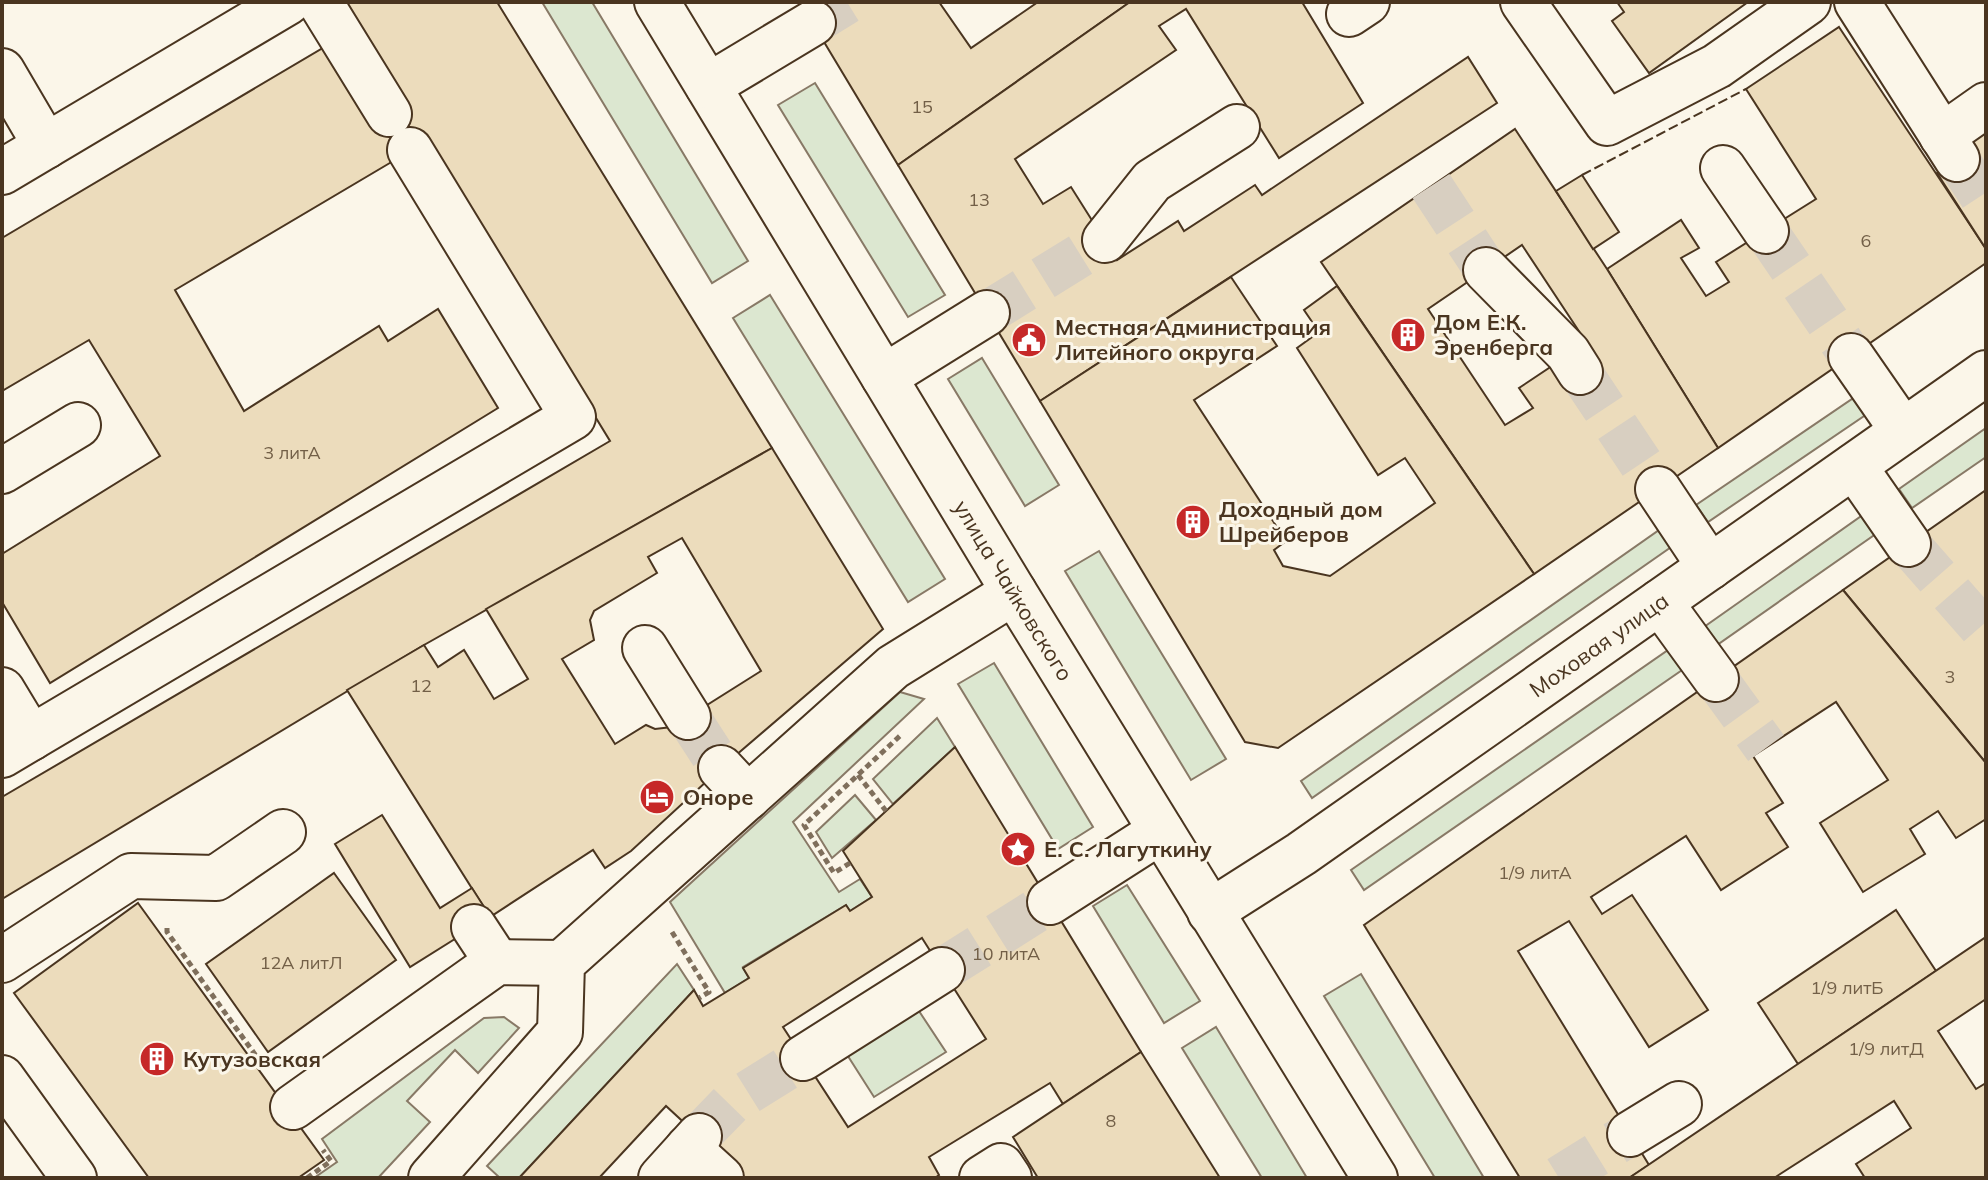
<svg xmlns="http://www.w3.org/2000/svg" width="1988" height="1180" font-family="Mulish,sans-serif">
<rect width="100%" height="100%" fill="#fbf6e9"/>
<g fill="#dce7d0" stroke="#887966" stroke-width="2">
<path d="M 542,2 L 592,2 L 748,261 L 712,283 Z"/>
<path d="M 815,83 L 945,295 L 908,317 L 778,105 Z"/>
<path d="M 770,295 L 945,579 L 908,602 L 733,318 Z"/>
<path d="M 982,358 L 1059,485 L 1025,506 L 948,379 Z"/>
<path d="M 1855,397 L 1867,414 L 1708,522 L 1696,505 Z"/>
<path d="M 1986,428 L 1986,457 L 1912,508 L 1899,489 Z"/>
<path d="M 1867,512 L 1880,531 L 1717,645 L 1704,627 Z"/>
<path d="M 1662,528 L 1674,545 L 1312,798 L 1301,781 Z"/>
<path d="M 1099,551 L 1226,759 L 1191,780 L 1065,571 Z"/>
<path d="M 1671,648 L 1685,668 L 1364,890 L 1351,870 Z"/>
<path d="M 994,663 L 1093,827 L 1058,849 L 958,684 Z"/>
<path d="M 900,692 L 924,699 L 793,822 L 839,892 L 860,879 L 872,897 L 850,911 L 846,905 L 743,967 L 749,978 L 725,993 L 670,902 Z"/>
<path d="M 937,718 L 955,747 L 893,804 L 873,779 Z"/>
<path d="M 855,795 L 876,820 L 832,858 L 816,832 Z"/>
<path d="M 1127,885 L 1200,1001 L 1164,1023 L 1093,906 Z"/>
<path d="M 677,964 L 694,990 L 519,1178 L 500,1178 L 487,1166 Z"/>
<path d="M 1361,974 L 1484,1178 L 1435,1178 L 1324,996 Z"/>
<path d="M 917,1008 L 946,1052 L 874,1097 L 846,1053 Z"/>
<path d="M 504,1017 L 519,1028 L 478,1073 L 455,1050 L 407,1101 L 430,1122 L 378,1178 L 314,1178 L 337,1162 L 322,1139 L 484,1018 Z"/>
<path d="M 1216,1027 L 1307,1178 L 1262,1178 L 1182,1048 Z"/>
</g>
<g fill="#ecdcbc" stroke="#4a3520" stroke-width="2" fill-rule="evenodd">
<path d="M 342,2 L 497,2 L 772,448 L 424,645 L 2,899 L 2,797 L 610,441 L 427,141 L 175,290 L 244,411 L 379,326 L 388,341 L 438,309 L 498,408 L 50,683 L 2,602 L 2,554 L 160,456 L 89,340 L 2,391 L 2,238 L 326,46 Z"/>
<path d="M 800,2 L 939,2 L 971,48 L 1038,2 L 1130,2 L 898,165 Z"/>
<path d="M 1130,2 L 1302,2 L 1363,103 L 1279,158 L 1186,9 L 1159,26 L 1176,50 L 1015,159 L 1043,204 L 1071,187 L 1117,260 L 1178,221 L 1184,231 L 1255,185 L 1262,195 L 1468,57 L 1497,103 L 1040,401 L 898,165 Z"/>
<path d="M 1617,2 L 1748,2 L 1649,73 L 1612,21 L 1624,12 Z"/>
<path d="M 1839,27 L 1986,249 L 1986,263 L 1718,448 L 1607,269 L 1681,220 L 1699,248 L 1681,258 L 1706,296 L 1729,282 L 1716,262 L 1816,199 L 1746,89 Z"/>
<path d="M 1986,127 L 1986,249 L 1937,173 L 1974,148 L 1971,136 Z"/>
<path d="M 1515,129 L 1607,269 L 1718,448 L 1534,574 L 1321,262 ZM 1522,245 L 1598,360 L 1558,362 L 1519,388 L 1533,408 L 1505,425 L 1428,309 Z"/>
<path d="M 1582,175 L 1619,232 L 1593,249 L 1556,191 Z"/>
<path d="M 1231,277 L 1277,346 L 1194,400 L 1286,541 L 1274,550 L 1283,566 L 1330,576 L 1435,503 L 1405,458 L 1378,475 L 1297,348 L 1319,332 L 1304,310 L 1337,286 L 1534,574 L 1278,748 L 1245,742 L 1040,401 Z"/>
<path d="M 772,448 L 883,629 L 721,768 L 631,851 L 605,868 L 593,850 L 490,917 L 347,690 L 424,645 L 438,667 L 464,650 L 494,699 L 528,679 L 486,609 ZM 682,538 L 761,671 L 672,727 L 655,729 L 646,725 L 615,744 L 562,659 L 594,640 L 590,620 L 594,611 L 657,573 L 648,557 Z"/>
<path d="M 1986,490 L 1986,763 L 1843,590 Z"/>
<path d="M 1843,590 L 1986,763 L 1986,819 L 1956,838 L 1938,811 L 1910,829 L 1925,854 L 1863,892 L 1820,823 L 1888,780 L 1836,702 L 1753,756 L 1783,803 L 1766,813 L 1788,847 L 1721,890 L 1686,836 L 1591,897 L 1602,914 L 1632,895 L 1708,1010 L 1649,1047 L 1569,921 L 1518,951 L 1649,1165 L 1629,1178 L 1520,1178 L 1364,925 Z"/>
<path d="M 955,747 L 1141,1052 L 1063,1104 L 1050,1083 L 929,1157 L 939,1175 L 935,1178 L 744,1178 L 666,1106 L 599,1178 L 519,1178 L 694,990 L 703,1006 L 749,978 L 743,968 L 846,905 L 850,911 L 872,897 L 843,851 ZM 922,938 L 986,1039 L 848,1127 L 783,1027 Z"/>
<path d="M 382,815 L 440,908 L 472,888 L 488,913 L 458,937 L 410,967 L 335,844 Z"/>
<path d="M 334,873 L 396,960 L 268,1052 L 206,964 Z"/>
<path d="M 138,903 L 324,1160 L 298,1178 L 149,1178 L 14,993 Z"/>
<path d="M 1896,910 L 1936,971 L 1798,1064 L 1758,1003 Z"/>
<path d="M 1986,937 L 1986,999 L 1938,1031 L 1976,1089 L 1986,1083 L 1986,1178 L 1865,1178 L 1856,1164 L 1911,1128 L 1894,1101 L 1774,1178 L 1629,1178 Z"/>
<path d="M 1141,1052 L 1220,1178 L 1038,1178 L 1013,1137 Z"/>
</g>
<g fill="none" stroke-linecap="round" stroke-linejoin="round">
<g stroke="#d8cfc1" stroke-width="44" stroke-dasharray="44 22" stroke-linecap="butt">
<path d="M 813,23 L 847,2"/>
<path d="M 1957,159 L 1986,203"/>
<path d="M 1431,186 L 1486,270"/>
<path d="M 1766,231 L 1851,356"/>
<path d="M 987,313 L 1105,240"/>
<path d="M 1580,372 L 1658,489"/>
<path d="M 1908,544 L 1986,633"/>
<path d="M 1716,679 L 1766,748"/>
<path d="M 688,717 L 721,768"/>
<path d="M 942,970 L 1050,902"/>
<path d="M 699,1136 L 731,1103 L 803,1058"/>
<path d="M 1559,1178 L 1630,1134"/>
</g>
<defs>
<g id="minor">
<path d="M 320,2 L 389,114"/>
<path id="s1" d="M 657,2 L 1014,592 L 1375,1178"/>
<path d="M 1523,2 L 1607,123 L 1717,66 L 1808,2"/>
<path d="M 1857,2 L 1957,159"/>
<path d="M 1349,14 L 1367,2"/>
<path d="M 2,71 L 46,146"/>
<path d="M 708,86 L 813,23"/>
<path d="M 1942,136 L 1986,105"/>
<path d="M 1723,168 L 1766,231"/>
<path d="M 2,172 L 288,2"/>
<path d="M 1105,240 L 1152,181 L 1237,127"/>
<path d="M 1486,270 L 1568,353 L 1580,372"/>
<path d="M 1851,356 L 1903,431"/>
<path d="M 884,377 L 987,313"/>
<path d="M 1854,466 L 1908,544"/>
<path d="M 2,471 L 78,425"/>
<path d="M 1658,489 L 1710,567"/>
<path d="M 1660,602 L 1716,679"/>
<path d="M 645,648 L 688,717"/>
<path d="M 2,690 L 31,738"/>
<path d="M 2,755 L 573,417 L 410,150"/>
<path d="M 721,768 L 748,797"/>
<path d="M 1050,902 L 1161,831"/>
<path id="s2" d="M 1210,912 L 1301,854 L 1986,373"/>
<path d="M 474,927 L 497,962"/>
<path d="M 2,960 L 131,876 L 216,878 L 283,832"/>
<path d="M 803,1058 L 942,970"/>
<path d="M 2,1078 L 74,1178"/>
<path d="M 293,1107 L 497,962 L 562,963"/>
<path d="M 1630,1134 L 1679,1104"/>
<path d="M 688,1148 L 721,1178"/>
<path d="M 431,1178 L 560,1032 L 562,963 L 893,667 L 1014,592"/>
<path d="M 661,1178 L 699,1136"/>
<path d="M 982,1178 L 1001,1166 L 1009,1178"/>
</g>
</defs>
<use href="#minor" stroke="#4a3520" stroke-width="48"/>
<g stroke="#7f6f5c" stroke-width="5" stroke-dasharray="6 4" stroke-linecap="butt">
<path d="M 858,775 L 886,811"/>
<path d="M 850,863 L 834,873 L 804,825 L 902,734"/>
<path d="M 167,928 L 167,932 L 264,1067"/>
<path d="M 672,932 L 709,992 L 699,998"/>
<path d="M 307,1178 L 331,1161 L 323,1150"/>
</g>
<use href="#minor" stroke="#fbf6e9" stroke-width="44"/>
<path stroke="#4a3520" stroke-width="2" stroke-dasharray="10 4" stroke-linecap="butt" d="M 1582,175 L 1746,89"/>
</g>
<defs>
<symbol id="building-disc" viewBox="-11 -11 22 22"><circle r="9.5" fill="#c62828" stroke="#fbf6e9"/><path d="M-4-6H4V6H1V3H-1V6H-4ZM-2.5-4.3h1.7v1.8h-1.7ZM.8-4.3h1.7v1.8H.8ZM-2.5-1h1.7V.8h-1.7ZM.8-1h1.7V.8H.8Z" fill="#fff"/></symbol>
<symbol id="civic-disc" viewBox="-11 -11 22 22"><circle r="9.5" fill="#c62828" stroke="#fbf6e9"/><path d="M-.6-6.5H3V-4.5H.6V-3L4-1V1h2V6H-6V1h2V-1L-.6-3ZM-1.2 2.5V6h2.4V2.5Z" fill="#fff"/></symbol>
<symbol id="hotel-disc" viewBox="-11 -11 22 22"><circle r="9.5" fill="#c62828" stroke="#fbf6e9"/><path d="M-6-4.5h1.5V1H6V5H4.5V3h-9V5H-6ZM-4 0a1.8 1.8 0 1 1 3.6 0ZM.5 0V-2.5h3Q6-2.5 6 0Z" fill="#fff"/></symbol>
<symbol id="sight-disc" viewBox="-11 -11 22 22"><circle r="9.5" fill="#c62828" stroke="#fbf6e9"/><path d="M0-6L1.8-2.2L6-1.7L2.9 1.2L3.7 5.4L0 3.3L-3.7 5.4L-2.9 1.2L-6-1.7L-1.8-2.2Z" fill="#fff"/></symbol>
</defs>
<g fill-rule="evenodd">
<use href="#building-disc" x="1388" y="315" width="40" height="40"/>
<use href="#civic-disc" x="1009" y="320" width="40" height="40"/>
<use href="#building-disc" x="1173" y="502" width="40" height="40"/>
<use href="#hotel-disc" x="637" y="777" width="40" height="40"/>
<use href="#sight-disc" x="998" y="829" width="40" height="40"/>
<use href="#building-disc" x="137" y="1039" width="40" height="40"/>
</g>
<g text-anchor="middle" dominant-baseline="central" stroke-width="6" stroke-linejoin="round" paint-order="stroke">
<g font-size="18" fill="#725f47">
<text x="922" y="106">15</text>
<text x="979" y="199">13</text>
<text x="1866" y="240">6</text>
<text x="292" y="452">3 литА</text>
<text x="1950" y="676">3</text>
<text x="421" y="685">12</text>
<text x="1535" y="872">1/9 литА</text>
<text x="1006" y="953">10 литА</text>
<text x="301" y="962">12А литЛ</text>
<text x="1847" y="987">1/9 литБ</text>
<text x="1886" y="1048">1/9 литД</text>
<text x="1111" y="1120">8</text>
</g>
<g font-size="22" font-weight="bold" fill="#4a3520" stroke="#fbf6e9" text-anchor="start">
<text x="1434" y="322">Дом Е.К.<tspan x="1434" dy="25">Эренберга</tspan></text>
<text x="1055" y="327">Местная Администрация<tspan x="1055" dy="25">Литейного округа</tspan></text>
<text x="1219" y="509">Доходный дом<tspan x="1219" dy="25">Шрейберов</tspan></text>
<text x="683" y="797">Оноре</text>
<text x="1044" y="849">Е. С. Лагуткину</text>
<text x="183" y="1059">Кутузовская</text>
</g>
<g font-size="22" fill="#4a3520" stroke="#fbf6e9">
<text stroke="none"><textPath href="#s1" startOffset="688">улица Чайковского</textPath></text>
<text stroke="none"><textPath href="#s2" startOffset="472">Моховая улица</textPath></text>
</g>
</g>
<rect width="1988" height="1180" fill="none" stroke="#4a3520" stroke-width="8"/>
</svg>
